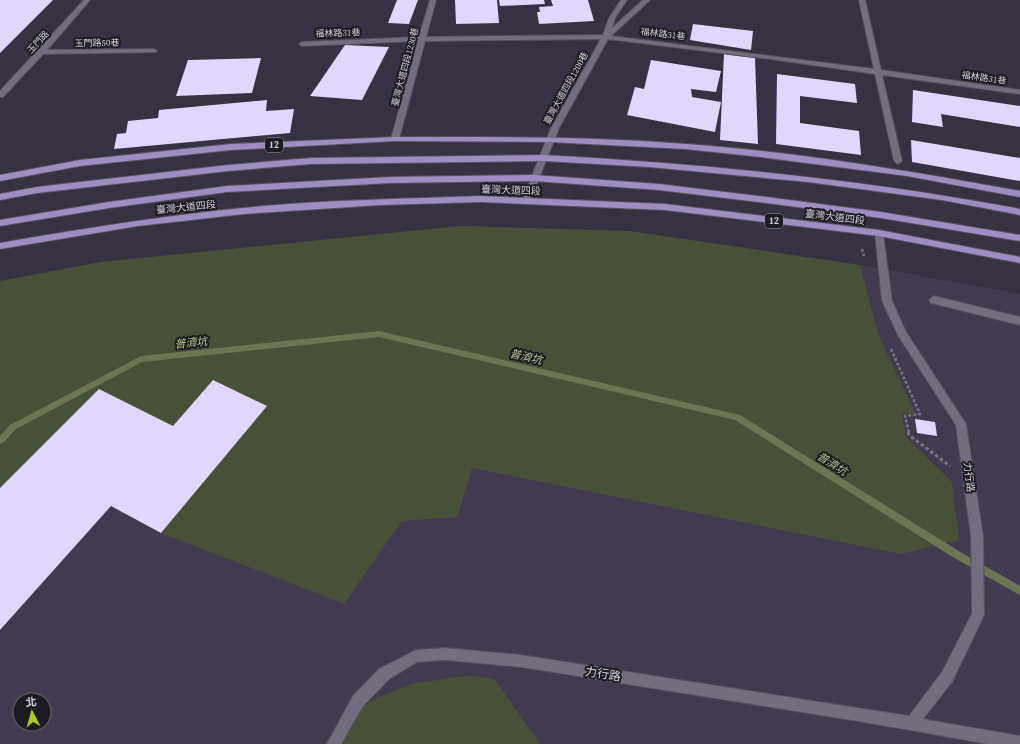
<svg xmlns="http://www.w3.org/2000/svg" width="1020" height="744" font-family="'Source Serif 4','Noto Sans TC',serif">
<rect width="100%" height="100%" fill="#373243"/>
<path fill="#413a50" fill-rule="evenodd" d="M 461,226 L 629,231 L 860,265 L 1020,294 L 1020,744 L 0,744 L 0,281 L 101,262 ZM 20,700 L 44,700 L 44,724 L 20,724 Z"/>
<g fill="#495038">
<path d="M 461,226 L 629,231 L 860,265 L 878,334 L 915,413 L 902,414 L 906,437 L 952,482 L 959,540 L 901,554 L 472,468 L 457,517 L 402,521 L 344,604 L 161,533 L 266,406 L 213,380 L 173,426 L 99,389 L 0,488 L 0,281 L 101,262 Z"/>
<path d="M 472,676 L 491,678 L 496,681 L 540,744 L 324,744 L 345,720 L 373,700 L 413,683 L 439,680 L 455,677 Z"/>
</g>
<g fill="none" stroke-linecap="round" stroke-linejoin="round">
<path fill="#6c7654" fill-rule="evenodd" d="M 379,331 L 740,415 L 962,553 L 1020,586 L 1020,595 L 956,559 L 735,420 L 379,337 L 142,362 L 16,429 L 3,443 L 0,444 L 0,436 L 10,425 L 141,356 Z"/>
</g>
<g fill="#e1d6fb">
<path d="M 0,0 L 53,0 L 0,53 Z"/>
<path d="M 397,0 L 418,0 L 409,24 L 388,23 Z"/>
<path d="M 455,0 L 497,0 L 499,23 L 456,24 Z"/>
<path d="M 499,0 L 544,0 L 545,4 L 500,6 Z"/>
<path d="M 551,0 L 588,0 L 594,21 L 539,24 L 537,12 L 540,12 L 539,7 L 553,6 Z"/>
<path d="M 693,24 L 753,31 L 751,50 L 690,40 Z"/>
<path d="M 345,45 L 389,47 L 362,100 L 310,96 Z"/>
<path d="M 724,54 L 755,58 L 758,144 L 720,140 Z"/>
<path d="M 261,58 L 252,93 L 176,96 L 188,60 Z"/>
<path d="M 651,60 L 721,71 L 716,92 L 691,89 L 692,97 L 721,102 L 715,132 L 627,115 L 635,87 L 644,89 Z"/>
<path d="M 777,74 L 855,84 L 857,103 L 800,96 L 800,123 L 859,131 L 861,155 L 776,144 Z"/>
<path d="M 913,90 L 1020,106 L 1020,127 L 941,114 L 943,127 L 912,122 Z"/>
<path d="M 267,100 L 266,111 L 294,109 L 290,133 L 114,149 L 117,134 L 126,133 L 128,121 L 158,118 L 159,110 Z"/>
<path d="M 911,140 L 1020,158 L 1020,181 L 912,162 Z"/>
<path d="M 213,380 L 267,406 L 161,533 L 111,506 L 0,630 L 0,488 L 99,389 L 173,426 Z"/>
<path d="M 915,419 L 935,422 L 937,436 L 917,433 Z"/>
</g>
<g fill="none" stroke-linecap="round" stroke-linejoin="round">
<defs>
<g id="minor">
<path d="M 84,0 L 90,0 L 47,50 L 154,49 L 157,51 L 156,52 L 43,54 L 3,97 L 0,97 L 0,91 Z"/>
<path d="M 430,0 L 436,0 L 426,37 L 603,35 L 609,18 L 621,0 L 627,0 L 615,18 L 612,28 L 643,0 L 650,0 L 611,36 L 874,69 L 859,0 L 865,0 L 881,70 L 1020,90 L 1020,94 L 882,75 L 902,161 L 898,164 L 894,161 L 875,74 L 771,59 L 608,39 L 559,128 L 530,201 L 526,204 L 522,201 L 551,128 L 601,39 L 425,41 L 399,139 L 395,141 L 391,139 L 418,41 L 302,46 L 299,44 L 302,42 L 419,37 Z"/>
<path d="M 879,230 L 883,233 L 892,301 L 906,332 L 966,424 L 983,536 L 984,615 L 952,682 L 923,719 L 1020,736 L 1020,744 L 988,744 L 864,722 L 521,667 L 445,660 L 417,662 L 389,679 L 363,706 L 341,744 L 327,744 L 353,696 L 379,669 L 416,650 L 445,648 L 521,655 L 909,716 L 942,672 L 972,614 L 971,536 L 956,425 L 899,337 L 882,301 L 875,233 Z"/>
<path d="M 934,296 L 1020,317 L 1020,325 L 931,303 L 929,300 Z"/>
</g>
<g id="major">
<path d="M 395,137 C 492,137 589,136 686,144 C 798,152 909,171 1020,191 L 1020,197 L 907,176 L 761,157 L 685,149 L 550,142 L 395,141 L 231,150 L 80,166 L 0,181 L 0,175 L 80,160 L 231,144 Z"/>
<path d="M 543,155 C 704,164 862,179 1020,209 L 1020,215 L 942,200 L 808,182 L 649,167 L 543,161 L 311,164 L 228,171 L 37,193 L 0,200 L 0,194 L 37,187 L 228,165 L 311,158 Z"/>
<path d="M 534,175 L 659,184 L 774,198 L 881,212 L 1020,235 L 1020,241 L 881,218 L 774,204 L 659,190 L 534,181 L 390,183 L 227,192 L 109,208 L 0,226 L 0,220 L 109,202 L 227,186 L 390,177 Z"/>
<path d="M 481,196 L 665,204 L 879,230 L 1020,257 L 1020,263 L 879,236 L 665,210 L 481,202 L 381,205 L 244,214 L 138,226 L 0,249 L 0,243 C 81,229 161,216 242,208 C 322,200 402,199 481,196 Z"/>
</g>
</defs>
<use href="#minor" stroke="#55515e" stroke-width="2"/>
<use href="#major" stroke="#55515e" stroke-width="2"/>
<g stroke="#777382" stroke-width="2.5" stroke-dasharray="3 2" stroke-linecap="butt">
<path d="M 862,249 L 864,256"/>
<path d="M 891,349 L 920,414 L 905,416 L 909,433"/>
</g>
<path stroke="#777382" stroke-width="3" stroke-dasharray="3.5 2.5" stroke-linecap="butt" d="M 908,432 L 909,435 L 950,466"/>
<use href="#minor" fill="#726d7f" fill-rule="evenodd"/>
<use href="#major" fill="#9d8dc0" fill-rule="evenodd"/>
</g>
<g text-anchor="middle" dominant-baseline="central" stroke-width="4" stroke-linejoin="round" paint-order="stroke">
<g font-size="9" fill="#d3d0db" stroke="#1e1c23">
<text transform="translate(338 33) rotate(-2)">福林路31巷</text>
<text transform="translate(663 34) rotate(7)">福林路31巷</text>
<text transform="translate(38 42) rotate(-47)">玉門路</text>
<text transform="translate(97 43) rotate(-1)">玉門路50巷</text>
<text transform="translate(405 67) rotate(-75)">臺灣大道四段1230巷</text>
<text transform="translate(984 78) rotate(8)">福林路31巷</text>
<text transform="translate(566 88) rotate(-61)">臺灣大道四段1200巷</text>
</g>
<g fill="#1e1c23" stroke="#9d9aa4" stroke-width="1">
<rect x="265" y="138" width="18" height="14" rx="3"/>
<rect x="765" y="214" width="18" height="14" rx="3"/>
</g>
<g font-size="9" font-weight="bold" fill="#d3d0db">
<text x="274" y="145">12</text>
<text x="774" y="221">12</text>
</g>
<g font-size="10" fill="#d3d0db" stroke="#1e1c23">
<text transform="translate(511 190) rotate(2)">臺灣大道四段</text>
<text transform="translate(186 207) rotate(-6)">臺灣大道四段</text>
<text transform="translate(835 217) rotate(7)">臺灣大道四段</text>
<text transform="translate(969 477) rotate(83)">力行路</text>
</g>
<g font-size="11" font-style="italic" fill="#b7c88e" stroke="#1e1c23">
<text transform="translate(191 343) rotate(-6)">普濟坑</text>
<text transform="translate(526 357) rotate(13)">普濟坑</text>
<text transform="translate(832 464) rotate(32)">普濟坑</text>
</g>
<g font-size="12" fill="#d3d0db" stroke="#1e1c23">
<text transform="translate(603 674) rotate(9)">力行路</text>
</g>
</g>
<g transform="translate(32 712) rotate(354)"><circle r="19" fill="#1e1c23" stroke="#66646d"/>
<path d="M0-3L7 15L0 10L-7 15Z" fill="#a6c822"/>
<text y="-6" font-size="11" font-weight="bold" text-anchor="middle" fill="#d3d0db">北</text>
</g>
</svg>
